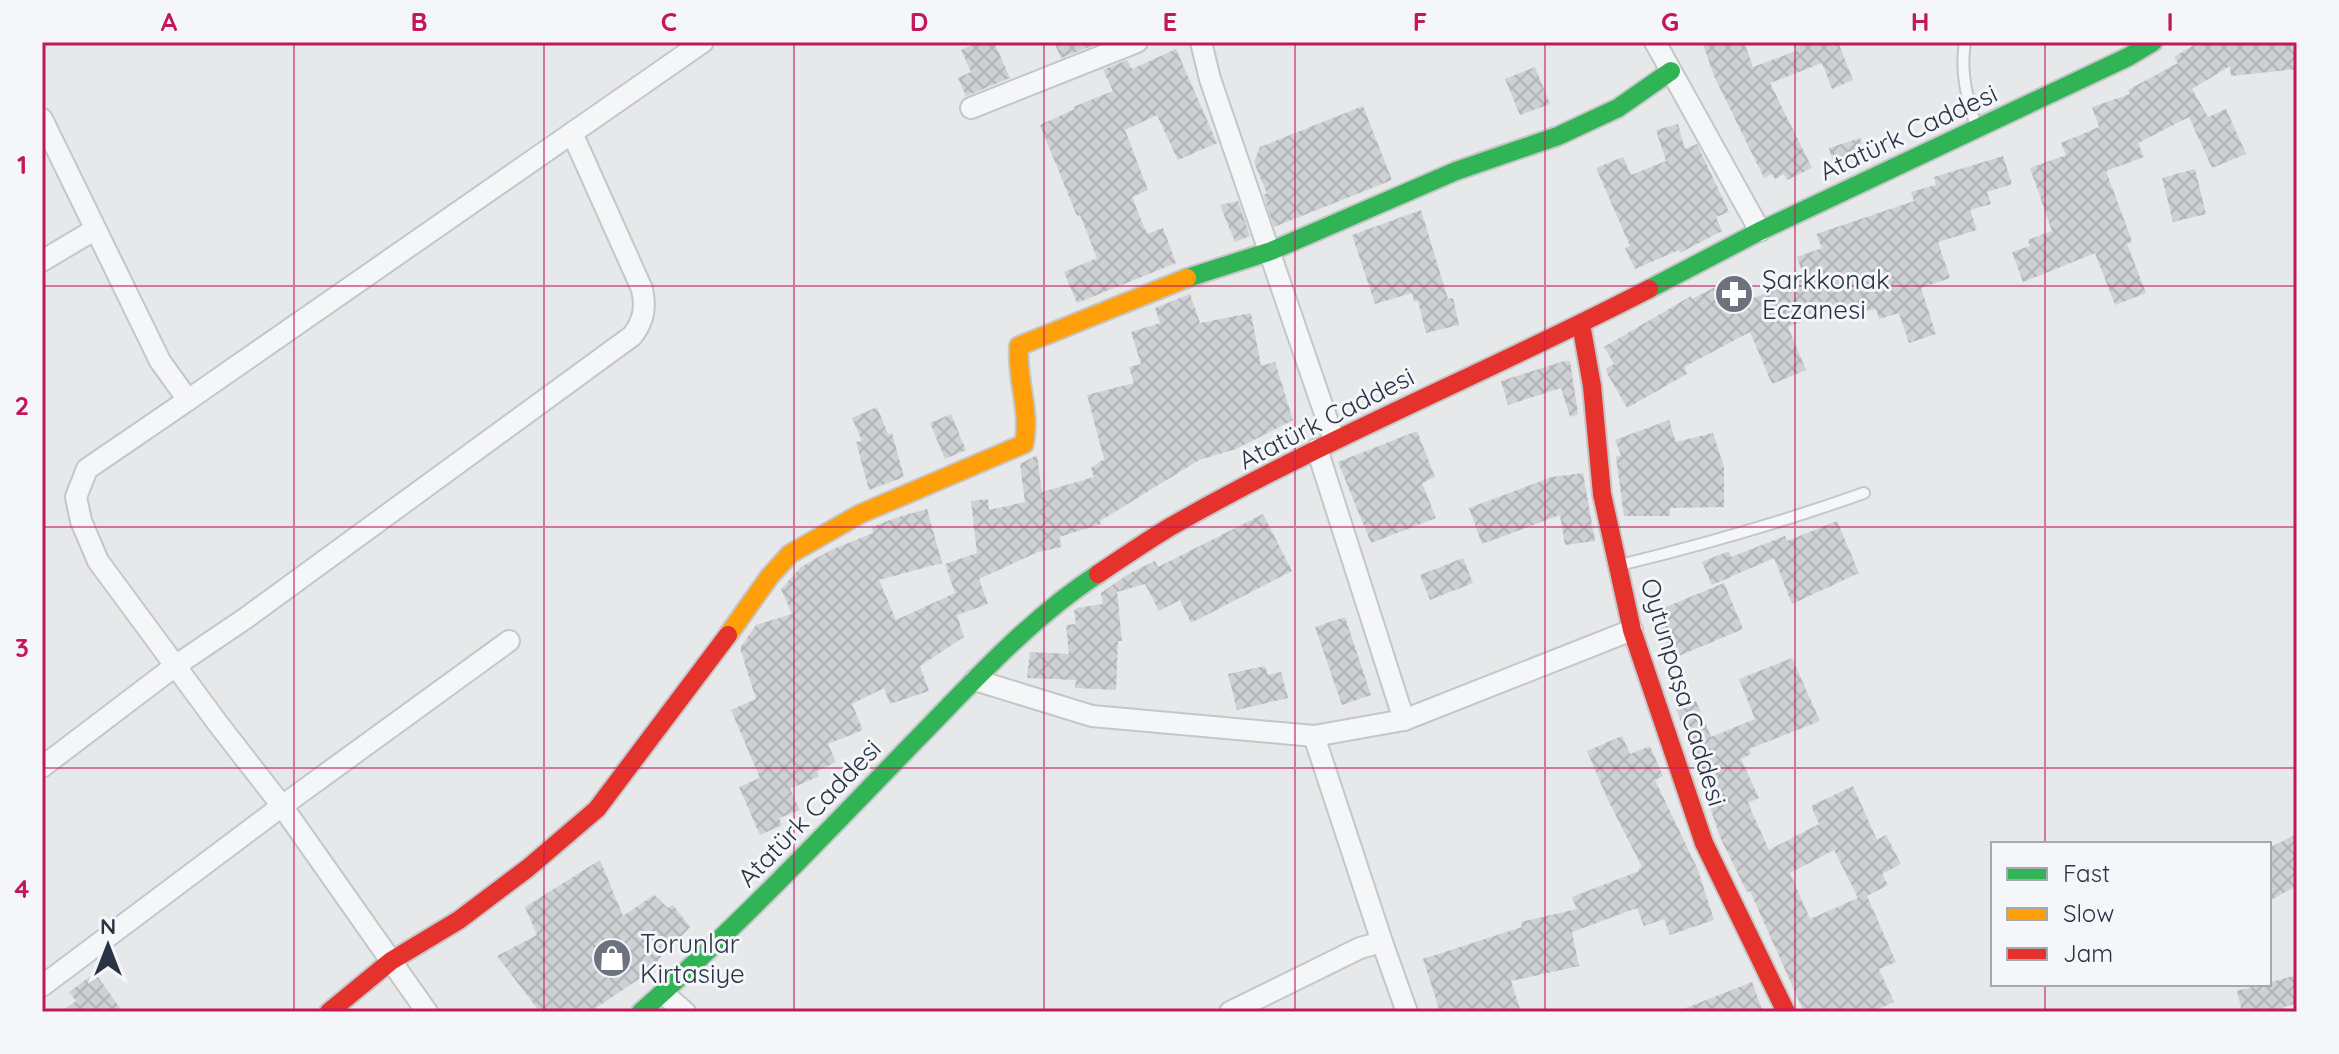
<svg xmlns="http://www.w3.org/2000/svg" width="2339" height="1054" font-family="Quicksand,sans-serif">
<defs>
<pattern id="building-cross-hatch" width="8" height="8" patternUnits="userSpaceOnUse" patternTransform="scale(2)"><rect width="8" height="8" fill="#ced0d3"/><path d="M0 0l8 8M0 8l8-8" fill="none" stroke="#b1b3b6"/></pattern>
</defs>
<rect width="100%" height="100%" fill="#e6e8ea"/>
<g fill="url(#building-cross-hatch)" fill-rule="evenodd">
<path d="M 978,42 L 994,42 L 1010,78 L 966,96 L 958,78 L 971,72 L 961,50 Z"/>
<path d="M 1054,42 L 1102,42 L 1061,58 Z"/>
<path d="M 1702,42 L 1744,42 L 1753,67 L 1796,51 L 1792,42 L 1838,42 L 1853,80 L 1832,89 L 1822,63 L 1770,83 L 1812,168 L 1787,180 L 1784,174 L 1775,179 L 1772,174 L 1764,178 L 1715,78 Z"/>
<path d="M 2199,42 L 2297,42 L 2297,69 L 2231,76 L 2230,66 L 2192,89 L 2208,117 L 2226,109 L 2246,154 L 2212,168 L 2189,117 L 2138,143 L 2144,157 L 2106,171 L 2132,241 L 2127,244 L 2146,293 L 2115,305 L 2095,253 L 2023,282 L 2012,252 L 2030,246 L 2028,240 L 2052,231 L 2030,168 L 2066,155 L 2061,143 L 2099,127 L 2092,107 L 2130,94 L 2128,90 L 2178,63 L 2174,57 Z"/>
<path d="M 1176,49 L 1217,143 L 1178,160 L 1157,115 L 1125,130 L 1148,190 L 1132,197 L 1147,234 L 1163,228 L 1176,263 L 1077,303 L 1064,272 L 1097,258 L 1080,215 L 1077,216 L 1040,125 L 1075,109 L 1073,107 L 1113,91 L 1103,70 L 1127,60 L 1132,69 Z"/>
<path d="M 1535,67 L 1550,104 L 1520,115 L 1505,79 Z"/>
<path d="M 1363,106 L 1392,180 L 1274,227 L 1263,194 L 1267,194 L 1254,162 L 1260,147 Z"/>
<path d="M 1678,124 L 1685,149 L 1697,144 L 1729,212 L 1716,217 L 1722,231 L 1680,253 L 1679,250 L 1635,269 L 1625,248 L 1630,246 L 1596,168 L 1623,157 L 1631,175 L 1666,161 L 1656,130 Z"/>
<path d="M 1860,138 L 1865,154 L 1834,164 L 1829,148 Z"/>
<path d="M 2003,156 L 2012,184 L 1987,192 L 1991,204 L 1970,210 L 1977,230 L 1938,242 L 1950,278 L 1921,288 L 1936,334 L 1909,343 L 1899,313 L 1879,319 L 1876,309 L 1846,316 L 1843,305 L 1788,327 L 1806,370 L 1772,384 L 1750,332 L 1684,367 L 1687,374 L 1627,408 L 1607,373 L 1606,368 L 1614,364 L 1604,347 L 1691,296 L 1692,299 L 1721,284 L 1733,306 L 1804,278 L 1797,257 L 1822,248 L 1816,234 L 1914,201 L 1911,192 L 1936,185 L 1934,177 Z"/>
<path d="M 2195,169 L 2206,214 L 2173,222 L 2162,178 Z"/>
<path d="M 1238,201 L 1250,236 L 1235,242 L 1220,205 Z"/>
<path d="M 1421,210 L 1448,299 L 1453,298 L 1459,325 L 1426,333 L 1418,301 L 1414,302 L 1412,293 L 1375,304 L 1352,235 Z"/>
<path d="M 1190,294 L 1200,323 L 1251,313 L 1261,366 L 1275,362 L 1293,420 L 1236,449 L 1199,460 L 1100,521 L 1101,524 L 1059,537 L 1062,547 L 1038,552 L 979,579 L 988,604 L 957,615 L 964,637 L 920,666 L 929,691 L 890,704 L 884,688 L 852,704 L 863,730 L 828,744 L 836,762 L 817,771 L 819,776 L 790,789 L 800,810 L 779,818 L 782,825 L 760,835 L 739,787 L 760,778 L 731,710 L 756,699 L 740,648 L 756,625 L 792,614 L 781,589 L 783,587 L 801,567 L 831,550 L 873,533 L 872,527 L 895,518 L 927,509 L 942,563 L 879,580 L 896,620 L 955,593 L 945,564 L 977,553 L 971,501 L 988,499 L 989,510 L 1025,502 L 1020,464 L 1037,455 L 1042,492 L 1094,477 L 1091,468 L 1104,459 L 1087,395 L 1134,383 L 1129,367 L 1141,364 L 1131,332 L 1160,323 L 1155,308 Z"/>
<path d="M 1564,361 L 1570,361 L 1578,414 L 1570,417 L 1561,388 L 1508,405 L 1501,381 Z"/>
<path d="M 877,407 L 888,434 L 892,433 L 904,477 L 869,490 L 856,442 L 862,441 L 852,418 Z"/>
<path d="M 951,414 L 966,450 L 945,459 L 930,423 Z"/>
<path d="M 1669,420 L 1676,442 L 1713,433 L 1724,467 L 1724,507 L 1670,508 L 1670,516 L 1624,516 L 1616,457 L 1621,455 L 1615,440 Z"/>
<path d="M 1417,431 L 1435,477 L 1422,483 L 1436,518 L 1371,543 L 1338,462 Z"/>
<path d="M 1583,473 L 1595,541 L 1565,545 L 1560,515 L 1482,544 L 1469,508 L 1552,477 Z"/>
<path d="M 1263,514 L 1292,571 L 1191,623 L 1180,600 L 1159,611 L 1145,584 L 1117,592 L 1122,641 L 1118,641 L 1116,690 L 1075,688 L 1076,680 L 1027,678 L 1030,652 L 1069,654 L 1066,625 L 1076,624 L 1074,611 L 1077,608 L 1103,604 L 1101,593 L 1130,573 L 1155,561 L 1158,567 Z"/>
<path d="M 1837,521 L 1859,573 L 1792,604 L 1774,558 L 1712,585 L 1702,562 L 1729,551 L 1731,557 L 1785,536 L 1787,541 Z"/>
<path d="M 1463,558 L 1473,583 L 1430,600 L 1420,575 Z"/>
<path d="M 1724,583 L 1743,629 L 1674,658 L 1658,622 L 1665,619 L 1661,609 Z"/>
<path d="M 1345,617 L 1371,695 L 1342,705 L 1315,627 Z"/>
<path d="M 1792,658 L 1820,721 L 1749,749 L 1751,754 L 1741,759 L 1759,798 L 1748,803 L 1769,850 L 1819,824 L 1811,806 L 1853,786 L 1877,840 L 1886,835 L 1901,864 L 1882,874 L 1888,885 L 1867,896 L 1896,962 L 1879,969 L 1894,1002 L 1872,1012 L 1804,1012 L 1750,891 L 1747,892 L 1720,837 L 1704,789 L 1707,788 L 1676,709 L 1696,701 L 1711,737 L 1755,719 L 1739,679 ZM 1834,850 L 1858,898 L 1810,919 L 1790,873 Z"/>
<path d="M 1265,666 L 1268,675 L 1281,672 L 1288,698 L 1237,710 L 1228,674 Z"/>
<path d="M 1622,736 L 1630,754 L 1650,746 L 1663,776 L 1655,780 L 1698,870 L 1714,920 L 1670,935 L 1664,919 L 1644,926 L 1637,908 L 1572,932 L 1579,966 L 1511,981 L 1521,1012 L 1440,1012 L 1423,959 L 1522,927 L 1521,922 L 1577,909 L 1572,897 L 1639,871 L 1639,868 L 1642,867 L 1608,800 L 1587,751 Z"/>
<path d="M 2297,834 L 2297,886 L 2269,901 L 2269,848 Z"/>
<path d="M 600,860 L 623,916 L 654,895 L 668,908 L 673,905 L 690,927 L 642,977 L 590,1012 L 540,1012 L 497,956 L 537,935 L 525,907 Z"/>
<path d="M 95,973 L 123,1012 L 60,1012 L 76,1001 L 69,992 Z"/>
<path d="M 2297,975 L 2297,1003 L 2284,1007 L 2286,1012 L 2242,1012 L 2237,991 Z"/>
<path d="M 1752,982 L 1763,1012 L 1679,1012 L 1678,1011 Z"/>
</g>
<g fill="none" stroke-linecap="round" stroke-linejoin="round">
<defs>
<g id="lane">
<path d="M 1965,42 C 1960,72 1967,98 1976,126"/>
<path d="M 1620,565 C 1702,545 1783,522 1864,493"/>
</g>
<g id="street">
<path d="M 1201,42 L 1210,79 L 1334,440"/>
<path d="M 1655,42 L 1760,231"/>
<path d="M 971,108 L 1137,42"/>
<path d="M 42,119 L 160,361 L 188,400 L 87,469 L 76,497 L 81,521 L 98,561 L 219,725 L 282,806 L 427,1012"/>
<path d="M 42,261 L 94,230"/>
<path d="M 188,400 L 703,42"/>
<path d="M 1317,449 L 1404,720"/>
<path d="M 975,680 L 1092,716 L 1314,736 L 1404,720 L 1632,630"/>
<path d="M 42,767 L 175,666 L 246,618 L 632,336 C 644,321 646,307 642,289 L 572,133"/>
<path d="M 1382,942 L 1407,1012"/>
<path d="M 42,986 L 282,806 L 509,641"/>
<path d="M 664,994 L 685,1012"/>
<path d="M 1230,1012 L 1360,948 L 1382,942 L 1314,736"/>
</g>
<g id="fast">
<path d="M 1187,278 L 1271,251 L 1456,171 L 1558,136 L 1618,108 L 1671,71"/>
<path d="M 1649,289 L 1760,231 L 2128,57 L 2153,42"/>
<path d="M 641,1012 C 737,927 825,834 914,742 C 972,683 1029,619 1098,574"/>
</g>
<path id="slow" d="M 728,635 L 770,576 L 790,554 L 860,514 L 1024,444 C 1031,411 1016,379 1019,346 L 1187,278"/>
<g id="jam">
<path d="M 1581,324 L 1592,386 L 1602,494 L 1632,630 L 1704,843 L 1786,1012"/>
<path d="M 1098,574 C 1122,558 1145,542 1170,527 C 1325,438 1491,371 1649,289"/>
<path d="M 329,1012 L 391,961 L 459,920 L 528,868 L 597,809 L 728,635"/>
</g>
</defs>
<use href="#lane" stroke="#c4c6c8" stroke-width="14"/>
<use href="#street" stroke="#c4c6c8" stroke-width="24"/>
<use href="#fast" stroke="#c4c6c8" stroke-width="22"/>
<use href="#slow" stroke="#c4c6c8" stroke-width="22"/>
<use href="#jam" stroke="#c4c6c8" stroke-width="22"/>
<use href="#lane" stroke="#f5f6f7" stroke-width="10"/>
<use href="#street" stroke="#f5f6f7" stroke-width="20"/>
<use href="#fast" stroke="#30b455" stroke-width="18"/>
<use href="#slow" stroke="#ff9f0a" stroke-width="18"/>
<use href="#jam" stroke="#e5322d" stroke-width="18"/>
</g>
<path fill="none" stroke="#c2185b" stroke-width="2" stroke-opacity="0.55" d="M 294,42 L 294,1012M 544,42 L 544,1012M 794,42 L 794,1012M 1044,42 L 1044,1012M 1295,42 L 1295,1012M 1545,42 L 1545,1012M 1795,42 L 1795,1012M 2045,42 L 2045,844M 42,286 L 2297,286M 42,527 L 2297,527M 42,768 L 2297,768M 2045,984 L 2045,1012"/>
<defs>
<symbol id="pharmacy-disc" viewBox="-11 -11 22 22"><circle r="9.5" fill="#6c737f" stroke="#f4f6f9"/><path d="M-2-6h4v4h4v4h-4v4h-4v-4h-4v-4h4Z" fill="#fff"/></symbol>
<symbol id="shop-disc" viewBox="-11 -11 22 22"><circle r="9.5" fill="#6c737f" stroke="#f4f6f9"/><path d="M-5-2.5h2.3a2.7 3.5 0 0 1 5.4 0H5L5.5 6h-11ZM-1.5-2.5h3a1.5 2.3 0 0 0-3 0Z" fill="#fff"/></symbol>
</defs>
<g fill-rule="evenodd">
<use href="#pharmacy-disc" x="1712" y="272" width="44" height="44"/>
<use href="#shop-disc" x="590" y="936" width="44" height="44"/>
</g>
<g text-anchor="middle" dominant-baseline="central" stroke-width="6" stroke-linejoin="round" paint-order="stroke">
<g font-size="26" fill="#2b3445" stroke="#f4f6f9">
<text transform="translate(1908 132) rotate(-25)">Atatürk Caddesi</text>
<text transform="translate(1326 418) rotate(-27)">Atatürk Caddesi</text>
<text transform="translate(1684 692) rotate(73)">Oytunpaşa Caddesi</text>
<text transform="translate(809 813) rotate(-46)">Atatürk Caddesi</text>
</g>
<g font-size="26" fill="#2b3445" stroke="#f4f6f9" text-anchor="start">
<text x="1762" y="279">Şarkkonak<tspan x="1762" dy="30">Eczanesi</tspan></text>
<text x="640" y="943">Torunlar<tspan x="640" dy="30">Kirtasiye</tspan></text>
</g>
</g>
<rect width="2339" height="1054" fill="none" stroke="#f4f6f9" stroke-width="88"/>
<rect x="1991" y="842" width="280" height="144" fill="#f4f6f9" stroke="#a4a8b1" stroke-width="2"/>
<rect x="2007" y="868" width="40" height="12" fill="#30b455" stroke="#a4a8b1" stroke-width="2"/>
<text x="2063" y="882" font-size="24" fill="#2b3445">Fast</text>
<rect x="2007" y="908" width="40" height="12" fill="#ff9f0a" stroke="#a4a8b1" stroke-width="2"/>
<text x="2063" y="922" font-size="24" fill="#2b3445">Slow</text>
<rect x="2007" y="948" width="40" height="12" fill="#e5322d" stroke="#a4a8b1" stroke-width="2"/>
<text x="2063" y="962" font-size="24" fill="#2b3445">Jam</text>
<g transform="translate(108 946)" stroke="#f4f6f9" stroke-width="6" paint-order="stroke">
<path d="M0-6L14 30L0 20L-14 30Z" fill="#2b3445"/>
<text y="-12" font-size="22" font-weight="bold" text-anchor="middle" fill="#2b3445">N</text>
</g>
<rect x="44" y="44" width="2251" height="966" fill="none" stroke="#c2185b" stroke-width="3"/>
<g font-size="26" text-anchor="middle" font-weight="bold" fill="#c2185b">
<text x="169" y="31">A</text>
<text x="419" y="31">B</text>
<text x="669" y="31">C</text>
<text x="919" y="31">D</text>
<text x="1170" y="31">E</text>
<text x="1420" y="31">F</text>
<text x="1670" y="31">G</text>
<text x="1920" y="31">H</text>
<text x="2170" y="31">I</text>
<text x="22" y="174">1</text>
<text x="22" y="415">2</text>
<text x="22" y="657">3</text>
<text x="22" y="898">4</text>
</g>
</svg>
